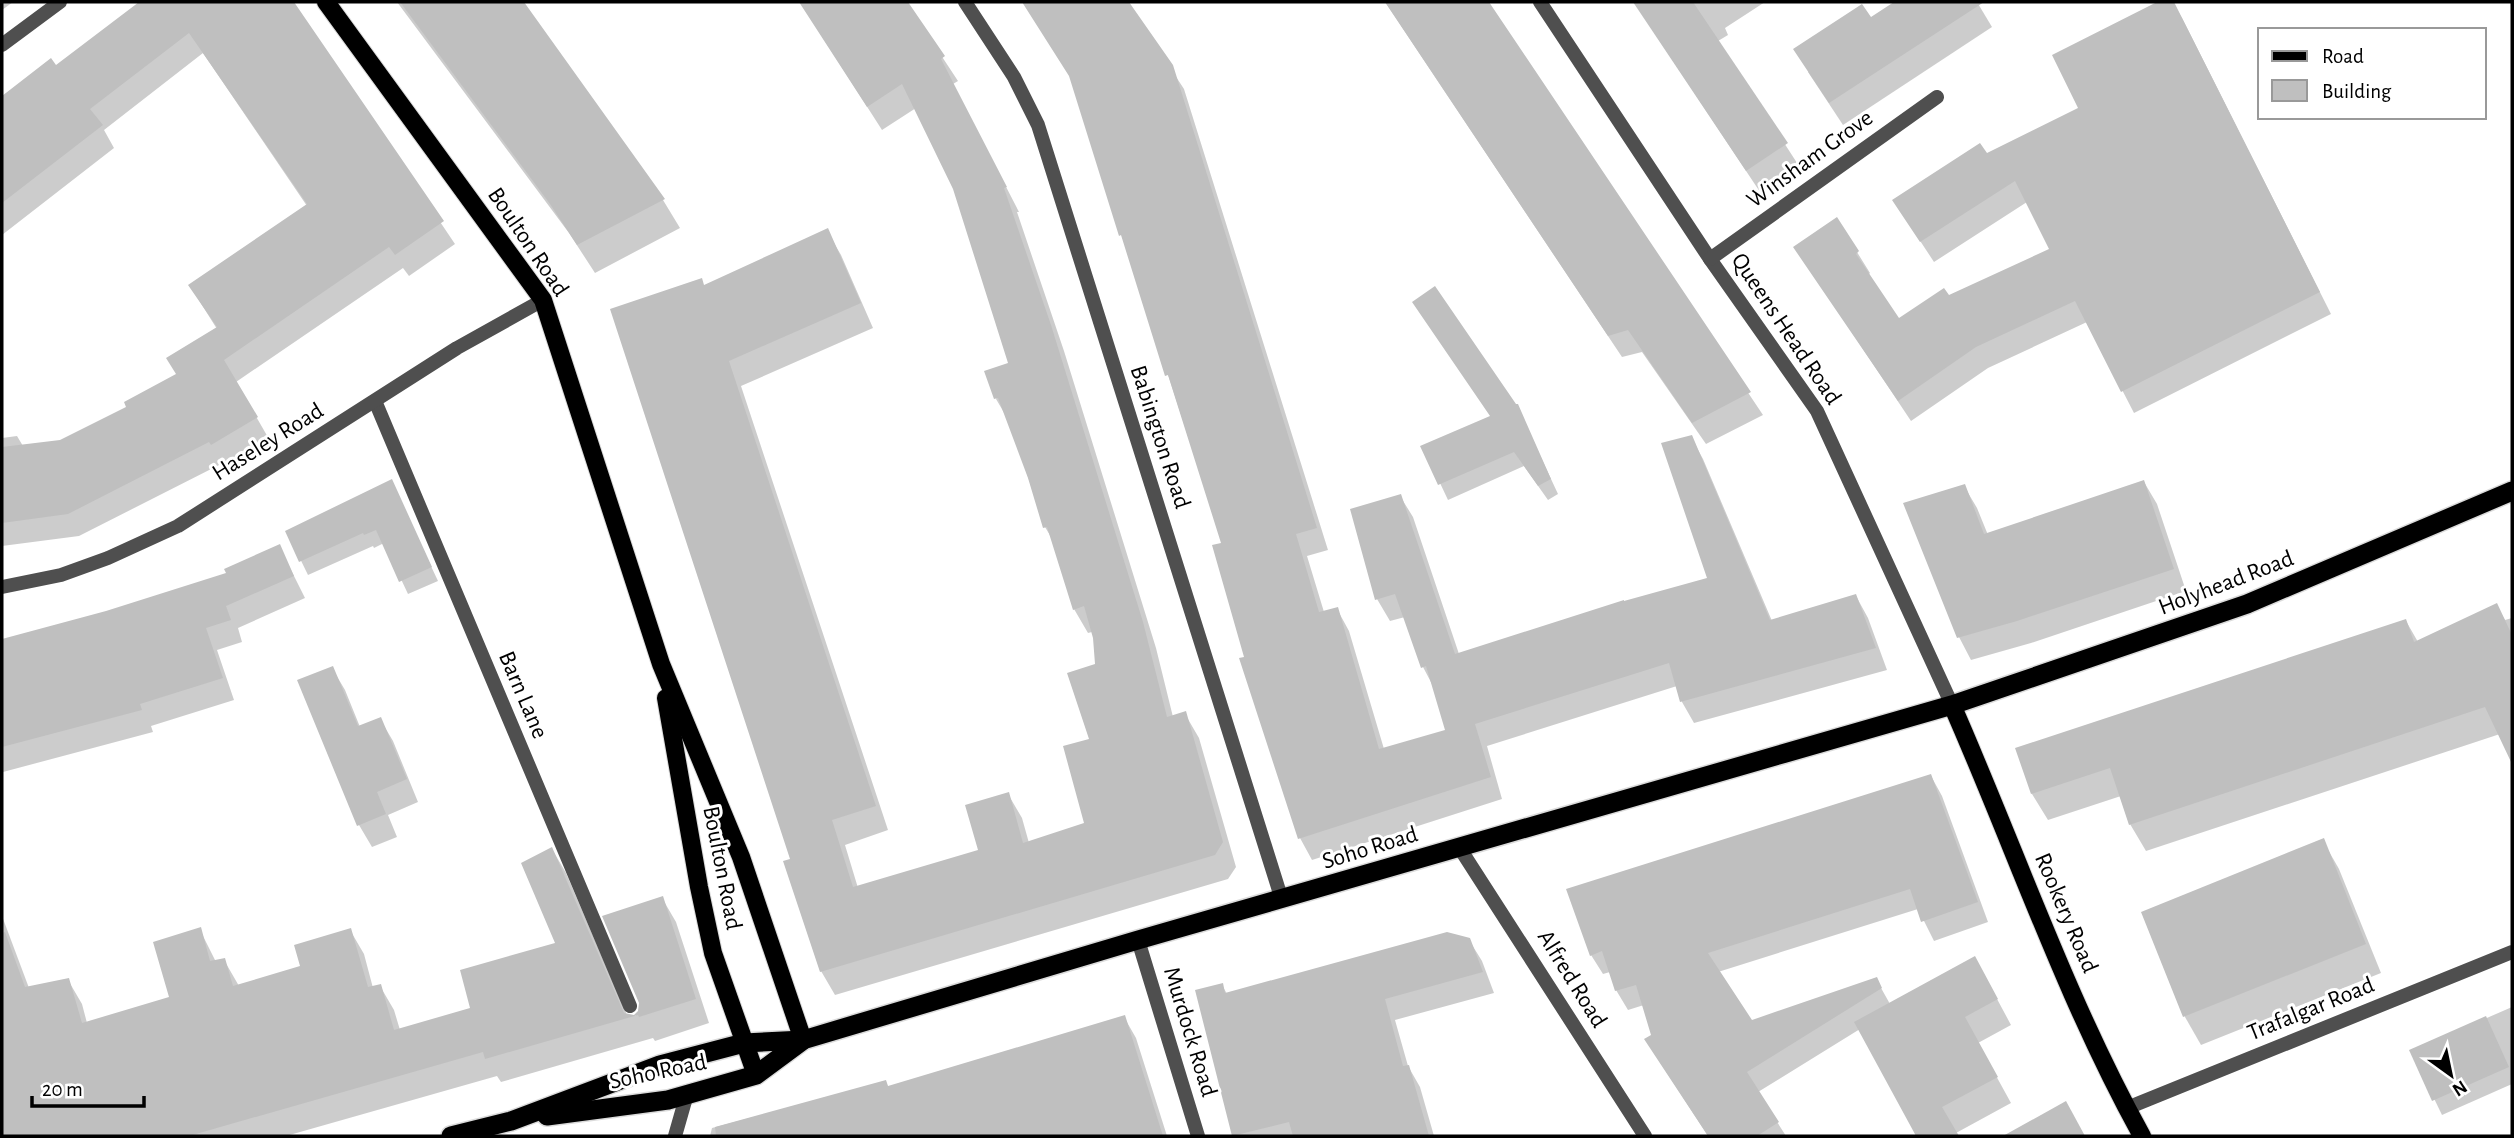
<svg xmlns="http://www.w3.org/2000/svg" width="2514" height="1138" font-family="'Alegreya Sans',sans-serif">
<rect width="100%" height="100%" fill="#fff"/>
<g fill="#0003">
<path d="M 2,2 L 13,2 L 2,10 Z"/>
<path d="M 142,2 L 292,2 L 455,244 L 409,276 L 403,268 L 236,382 L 269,439 L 225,466 L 223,463 L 79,536 L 2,546 L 2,438 L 17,436 L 23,446 L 61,442 L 129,408 L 178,375 L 217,329 L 190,286 L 307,206 L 203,53 L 104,130 L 114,148 L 2,235 L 2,98 L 50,60 L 56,68 Z"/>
<path d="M 397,2 L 522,2 L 663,200 L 680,228 L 595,273 L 569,233 Z"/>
<path d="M 800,2 L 906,2 L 958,81 L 953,84 L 1019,212 L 1017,212 L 1064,351 L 1156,648 L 1173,717 L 1185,714 L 1199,738 L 1236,867 L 1228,879 L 835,995 L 821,971 L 793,860 L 704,287 L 827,231 L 841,255 L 873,328 L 741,386 L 888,830 L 845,845 L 858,888 L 980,852 L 1008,794 L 1022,818 L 1029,843 L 1086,825 L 1097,665 L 1095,637 L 1092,632 L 1088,633 L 1074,609 L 1054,542 L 1045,527 L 1009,421 L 996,399 L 1010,365 L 954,189 L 916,108 L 882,130 Z"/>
<path d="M 1023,2 L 1127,2 L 1184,89 L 1328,550 L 1307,556 L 1324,612 L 1337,609 L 1349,631 L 1384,749 L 1447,731 L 1433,686 L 1423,667 L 1405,617 L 1390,621 L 1377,599 L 1400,496 L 1413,517 L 1459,654 L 1709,579 L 1691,437 L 1703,459 L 1772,621 L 1856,596 L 1868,618 L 1887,670 L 1694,723 L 1682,702 L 1677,686 L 1487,746 L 1502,799 L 1312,860 L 1300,838 L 1246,658 L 1223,544 L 1072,79 Z"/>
<path d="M 1385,2 L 1487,2 L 1763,415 L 1706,444 L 1642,352 L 1622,357 Z"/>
<path d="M 1634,2 L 1765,2 L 1725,28 L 1728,35 L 1718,41 L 1799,166 L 1760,192 Z"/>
<path d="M 1897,2 L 1977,2 L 1992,27 L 1843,125 L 1808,72 L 1871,19 Z"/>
<path d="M 2161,2 L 2172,2 L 2182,18 L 2331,314 L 2134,413 L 2087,322 L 1988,368 L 1911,421 L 1795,247 L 1837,220 L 1870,273 L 1868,275 L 1898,321 L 2051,250 L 2027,202 L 1934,262 L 1907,221 L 1986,156 L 2081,108 L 2054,56 Z"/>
<path d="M 1517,406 L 1558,494 L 1548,500 L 1524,466 L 1448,500 L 1423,447 Z"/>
<path d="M 391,481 L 438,581 L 408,594 L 384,543 L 374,548 L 373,546 L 308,575 L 287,532 Z"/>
<path d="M 2144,482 L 2157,504 L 2186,591 L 2031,643 L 1971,660 L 1959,637 L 1964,486 L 1977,508 L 1988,535 Z"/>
<path d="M 279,546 L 305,598 L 238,628 L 242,642 L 217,650 L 234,700 L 151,726 L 153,732 L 3,772 L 2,641 L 106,613 L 228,574 Z"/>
<path d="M 2496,605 L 2505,620 L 2512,618 L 2512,755 L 2500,734 L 2146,851 L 2130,824 L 2121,796 L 2048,820 L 2032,794 L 2018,749 L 2406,621 L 2418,642 Z"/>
<path d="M 332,668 L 345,690 L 360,727 L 380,719 L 393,741 L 418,802 L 388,815 L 397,837 L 372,847 L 359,825 Z"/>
<path d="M 1931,776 L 1942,796 L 1988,922 L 1934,941 L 1918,909 L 1718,972 L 1751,1023 L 1876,979 L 1890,1004 L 1989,984 L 2011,1025 L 1978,1043 L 2011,1103 L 1956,1133 L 1957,1136 L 1919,1136 L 1860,1029 L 1758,1092 L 1786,1136 L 1708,1136 L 1658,1059 L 1644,1005 L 1628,1010 L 1616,990 L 1610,972 L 1603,974 L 1591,955 Z"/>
<path d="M 2323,841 L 2339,869 L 2381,973 L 2201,1045 L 2185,1017 L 2143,913 Z"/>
<path d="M 552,849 L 566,873 L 627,1015 L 635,1016 L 640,1012 L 662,898 L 676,922 L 709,1023 L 655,1041 L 653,1038 L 501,1082 L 497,1076 L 286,1136 L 2,1136 L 2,916 L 29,988 L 68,980 L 82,1004 L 87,1023 L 171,998 L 200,930 L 216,962 L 224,960 L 239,986 L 302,967 L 350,930 L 364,954 L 373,988 L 380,986 L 394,1010 L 400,1030 L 473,1009 L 557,944 Z"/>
<path d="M 1469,940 L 1482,961 L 1494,993 L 1395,1020 L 1408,1066 L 1420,1087 L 1434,1136 L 1234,1136 L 1197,991 L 1222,985 L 1227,994 Z"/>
<path d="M 2512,1007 L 2512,1084 L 2442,1115 L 2411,1051 Z"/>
<path d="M 1124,1017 L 1136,1038 L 1167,1136 L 710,1136 L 712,1128 L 885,1082 L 888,1087 Z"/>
</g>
<g fill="#bfbfbf">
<path d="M 139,2 L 294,2 L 444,221 L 395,255 L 389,247 L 224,360 L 258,417 L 211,445 L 209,442 L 68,514 L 2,523 L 2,447 L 60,440 L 126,407 L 124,402 L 176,374 L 166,358 L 217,327 L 188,285 L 307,204 L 189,33 L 90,109 L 103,125 L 2,203 L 2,96 L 51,58 L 56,65 Z"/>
<path d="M 400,2 L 524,2 L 665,199 L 577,245 L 550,204 Z"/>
<path d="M 799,2 L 908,2 L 945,56 L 941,59 L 1007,187 L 1004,188 L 1051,325 L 1143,622 L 1167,717 L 1186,711 L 1223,842 L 1215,855 L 820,972 L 783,861 L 790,859 L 610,309 L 702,278 L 704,285 L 828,228 L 861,303 L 729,361 L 876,806 L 832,820 L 853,887 L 978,850 L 965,805 L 1009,792 L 1023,843 L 1084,823 L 1063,746 L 1089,739 L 1067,673 L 1095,664 L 1093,638 L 1084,606 L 1073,610 L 1047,527 L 1043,528 L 1028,478 L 998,398 L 994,399 L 984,371 L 1008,363 L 953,189 L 902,84 L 867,107 Z"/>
<path d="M 1022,2 L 1129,2 L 1173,65 L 1317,528 L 1296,534 L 1319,612 L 1338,607 L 1379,749 L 1445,730 L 1426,666 L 1421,668 L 1395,594 L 1375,600 L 1350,509 L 1401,494 L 1455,654 L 1624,600 L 1624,601 L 1707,578 L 1661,443 L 1692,435 L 1770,620 L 1856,594 L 1876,648 L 1680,702 L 1669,663 L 1475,724 L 1491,777 L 1298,839 L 1239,658 L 1244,657 L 1212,545 L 1221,543 L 1168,375 L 1165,376 L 1121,235 L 1119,236 L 1069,76 Z"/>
<path d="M 1385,2 L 1489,2 L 1751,392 L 1692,423 L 1628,330 L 1608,336 Z"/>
<path d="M 1633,2 L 1693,2 L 1788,143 L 1746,171 Z"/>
<path d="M 1894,2 L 1984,2 L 1829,103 L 1793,49 L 1862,4 L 1871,17 Z"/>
<path d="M 2157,2 L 2174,2 L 2320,292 L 2121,392 L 2075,301 L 1976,347 L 1898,401 L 1793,247 L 1837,217 L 1859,251 L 1856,254 L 1899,318 L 1944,288 L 1949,295 L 2049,249 L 2015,181 L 1920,242 L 1892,200 L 1980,143 L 1987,153 L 2078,108 L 2052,55 Z"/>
<path d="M 1435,286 L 1516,404 L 1518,404 L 1551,479 L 1538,486 L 1514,452 L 1438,485 L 1420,446 L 1490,416 L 1412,302 Z"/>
<path d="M 392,479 L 432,567 L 399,582 L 376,530 L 364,535 L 363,533 L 299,562 L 285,531 Z"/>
<path d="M 2144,480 L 2174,569 L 2017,621 L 1957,638 L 1903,503 L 1965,484 L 1984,534 Z"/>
<path d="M 280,544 L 294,576 L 226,606 L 231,620 L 206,628 L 223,678 L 140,704 L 142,710 L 2,747 L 2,639 L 106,611 L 226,573 L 224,569 Z"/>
<path d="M 2497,603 L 2512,635 L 2512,764 L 2485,707 L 2129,825 L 2110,768 L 2031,794 L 2015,748 L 2406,619 L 2414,642 Z"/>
<path d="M 333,666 L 358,726 L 381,717 L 407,779 L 377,792 L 386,814 L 357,826 L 297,680 Z"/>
<path d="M 1931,774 L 1978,902 L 1921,922 L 1910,889 L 1708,953 L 1752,1020 L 1877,977 L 1882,988 L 1747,1072 L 1779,1122 L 1757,1136 L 1708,1136 L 1644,1039 L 1651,1035 L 1636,985 L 1615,991 L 1602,951 L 1590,956 L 1566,889 Z"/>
<path d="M 2324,838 L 2366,944 L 2183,1017 L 2141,912 Z"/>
<path d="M 552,847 L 624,1013 L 634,1015 L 638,1011 L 639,1003 L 602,916 L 663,896 L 696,999 L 639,1017 L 638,1015 L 485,1059 L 483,1052 L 189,1136 L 2,1136 L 2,933 L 5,932 L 25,987 L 69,978 L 82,1023 L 169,997 L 153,942 L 201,927 L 210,961 L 225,958 L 233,986 L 300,966 L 294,945 L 351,928 L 368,987 L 381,984 L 394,1030 L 470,1008 L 460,970 L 555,943 L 521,863 Z"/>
<path d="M 1447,932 L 1470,938 L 1483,972 L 1385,999 L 1403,1066 L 1409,1065 L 1429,1136 L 1293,1136 L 1289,1122 L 1232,1136 L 1195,990 L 1223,983 L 1225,993 Z"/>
<path d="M 1975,956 L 1998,999 L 1965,1017 L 1998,1077 L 1942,1107 L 1959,1136 L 1916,1136 L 1854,1022 Z"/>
<path d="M 1125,1015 L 1163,1136 L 716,1136 L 715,1127 L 886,1080 L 888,1086 Z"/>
<path d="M 2486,1016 L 2509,1067 L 2432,1101 L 2409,1050 Z"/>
<path d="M 2066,1101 L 2085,1136 L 2003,1136 Z"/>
</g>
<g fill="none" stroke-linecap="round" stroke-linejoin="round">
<defs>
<g id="primary">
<path d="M 326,2 L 543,300 L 661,664 L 741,857 L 803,1040"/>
<path d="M 666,698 L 699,887 L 713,953 L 756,1075"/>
<path d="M 1952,705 C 2015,848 2066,999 2142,1136"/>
</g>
<g id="trunk">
<path d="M 547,1116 L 668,1100 L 756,1075 L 802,1041"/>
<path d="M 451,1136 L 511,1121 L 660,1065 L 744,1043 L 803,1040 L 1138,940 L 1952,705 L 2247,604 L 2512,491"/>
</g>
</defs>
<use href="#primary" stroke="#dbdbdb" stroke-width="20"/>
<use href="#trunk" stroke="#dbdbdb" stroke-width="22"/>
<g stroke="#4f4f4f" stroke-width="14">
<path d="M 965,2 L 1014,77 L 1038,125 L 1282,900"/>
<path d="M 1540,2 L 1710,259 L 1817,411 L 1952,705"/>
<path d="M 2,45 L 60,2"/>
<path d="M 1710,259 L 1937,97"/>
<path d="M 375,401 L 630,1006"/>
<path d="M 2,587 L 61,575 L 108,558 L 178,526 L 457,348 L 543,300"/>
<path d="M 1459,847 L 1645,1136"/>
<path d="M 1138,940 L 1198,1136"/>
<path d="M 2127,1108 L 2512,952"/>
<path d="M 675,1136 L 687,1094"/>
</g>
<use href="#primary" stroke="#000" stroke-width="18"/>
<use href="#trunk" stroke="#000" stroke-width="19"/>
</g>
<g text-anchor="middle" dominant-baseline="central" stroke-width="6" stroke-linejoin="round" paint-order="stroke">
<g font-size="24" fill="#000" stroke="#fff">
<text transform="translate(1810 159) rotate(-36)">Winsham Grove</text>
<text transform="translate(528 242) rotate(56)">Boulton Road</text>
<text transform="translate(1786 329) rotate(56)">Queens Head Road</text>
<text transform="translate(1160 437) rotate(72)">Babington Road</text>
<text transform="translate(268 442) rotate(-32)">Haseley Road</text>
<text transform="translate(2226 583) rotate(-21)">Holyhead Road</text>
<text transform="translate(523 695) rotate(67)">Barn Lane</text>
<text transform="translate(1370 848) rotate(-17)">Soho Road</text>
<text transform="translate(722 868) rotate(79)">Boulton Road</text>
<text transform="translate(2066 913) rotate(67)">Rookery Road</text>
<text transform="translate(1572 979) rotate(58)">Alfred Road</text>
<text transform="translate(2311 1009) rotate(-22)">Trafalgar Road</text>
<text transform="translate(1190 1032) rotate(73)">Murdock Road</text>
<text transform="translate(658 1072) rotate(-12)">Soho Road</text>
</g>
</g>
<rect width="2514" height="1138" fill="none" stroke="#000000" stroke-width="7"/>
<rect x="2258" y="28" width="228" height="91" fill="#ffffff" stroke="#999999" stroke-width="2"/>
<rect x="2272" y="51" width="35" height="10" fill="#000000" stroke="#999999" stroke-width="2"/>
<text x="2322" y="63" font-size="21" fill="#000000">Road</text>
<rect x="2272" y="80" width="35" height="21" fill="#bfbfbf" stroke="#999999" stroke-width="2"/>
<text x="2322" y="98" font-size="21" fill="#000000">Building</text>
<g transform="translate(2451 1075) rotate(147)" stroke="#ffffff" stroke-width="5" paint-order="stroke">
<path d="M0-5L12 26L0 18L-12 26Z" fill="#000000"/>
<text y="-10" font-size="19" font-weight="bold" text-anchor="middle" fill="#000000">N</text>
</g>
<path d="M32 1096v10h112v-10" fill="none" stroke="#000000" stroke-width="3.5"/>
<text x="42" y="1096" font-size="21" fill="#000000" stroke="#ffffff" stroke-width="5" paint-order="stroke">20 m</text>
</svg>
